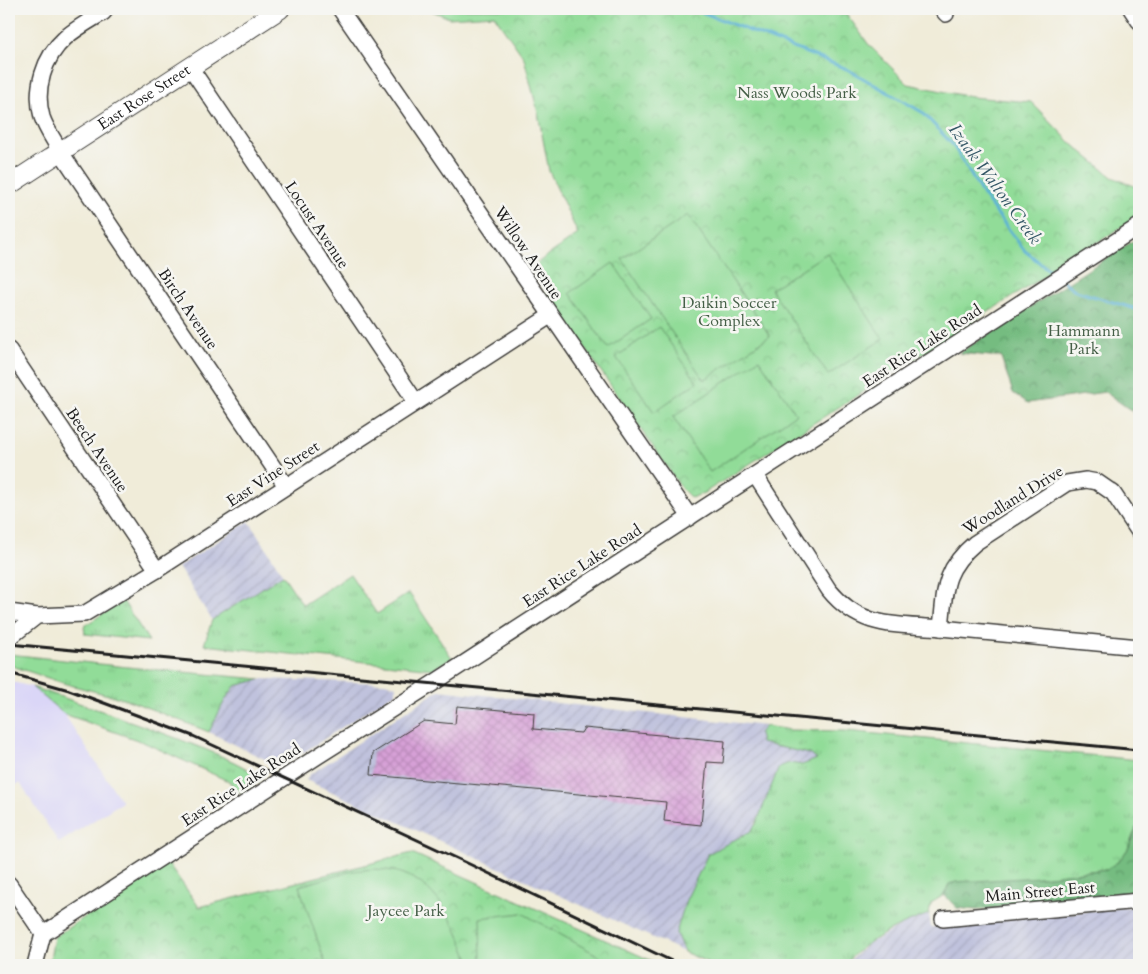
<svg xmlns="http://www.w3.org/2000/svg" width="1148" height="974" font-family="Cardo,serif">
<defs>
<pattern id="industrial-furrows" width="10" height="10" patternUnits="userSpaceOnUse" patternTransform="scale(1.25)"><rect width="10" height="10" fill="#c0c2dd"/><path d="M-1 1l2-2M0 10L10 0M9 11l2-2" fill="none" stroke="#a4a6bd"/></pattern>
<pattern id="grass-tufts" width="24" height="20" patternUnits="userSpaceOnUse" patternTransform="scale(1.25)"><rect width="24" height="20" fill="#91dc98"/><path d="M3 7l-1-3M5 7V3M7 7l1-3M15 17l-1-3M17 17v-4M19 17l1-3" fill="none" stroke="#7cbc82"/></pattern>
<pattern id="forest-crowns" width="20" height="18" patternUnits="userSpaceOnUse" patternTransform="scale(1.25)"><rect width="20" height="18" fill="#74bc80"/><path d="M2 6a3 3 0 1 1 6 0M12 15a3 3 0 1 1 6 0" fill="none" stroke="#5e9868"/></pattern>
<pattern id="park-crowns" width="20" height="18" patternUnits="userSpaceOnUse" patternTransform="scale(1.25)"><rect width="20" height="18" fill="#91dc98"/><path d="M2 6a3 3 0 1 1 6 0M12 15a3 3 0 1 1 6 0" fill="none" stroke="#7cbc82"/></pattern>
<pattern id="building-cross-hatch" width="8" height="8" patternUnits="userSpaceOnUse" patternTransform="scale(1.25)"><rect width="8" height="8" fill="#d7a0d7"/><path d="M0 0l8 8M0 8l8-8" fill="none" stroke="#b889b8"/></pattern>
</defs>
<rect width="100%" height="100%" fill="#f6f6f2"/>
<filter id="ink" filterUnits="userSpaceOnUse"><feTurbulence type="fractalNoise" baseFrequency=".02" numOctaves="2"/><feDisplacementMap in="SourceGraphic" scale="10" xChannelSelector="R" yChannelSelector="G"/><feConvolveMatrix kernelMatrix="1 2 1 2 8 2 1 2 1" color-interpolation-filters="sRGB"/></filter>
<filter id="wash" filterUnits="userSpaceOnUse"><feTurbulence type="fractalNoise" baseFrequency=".0096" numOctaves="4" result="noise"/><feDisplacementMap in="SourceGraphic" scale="20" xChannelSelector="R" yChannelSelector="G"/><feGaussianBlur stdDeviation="1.12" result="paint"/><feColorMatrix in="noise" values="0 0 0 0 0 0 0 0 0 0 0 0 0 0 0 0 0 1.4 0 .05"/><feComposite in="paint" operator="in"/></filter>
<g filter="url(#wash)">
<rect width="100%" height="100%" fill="#f0ecd9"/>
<path fill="#dad6f7" d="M 9,681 L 32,687 L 64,714 L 122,802 L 59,843 L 20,783 L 9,789 Z"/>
<g fill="url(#industrial-furrows)">
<path d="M 249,521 L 283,575 L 212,620 L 178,567 Z"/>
<path d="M 261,679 L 385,683 L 396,686 L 395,693 L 281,767 L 209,732 L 225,700 L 235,686 Z"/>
<path d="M 439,690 L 765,726 L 759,733 L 761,743 L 810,754 L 818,759 L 802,765 L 789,763 L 751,831 L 708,854 L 686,900 L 676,933 L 684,952 L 306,780 L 309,775 Z"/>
<path d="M 1139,906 L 1139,965 L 845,965 L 868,944 L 910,921 L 929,914 L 931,927 Z"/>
</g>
<g fill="url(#grass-tufts)" stroke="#567c5a">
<path d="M 350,574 L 377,614 L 409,593 L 452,658 L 433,669 L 204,645 L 212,620 L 283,575 L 303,605 Z"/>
<path d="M 123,601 L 149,641 L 85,634 L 84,626 Z"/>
<path d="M 9,654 L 127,667 L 261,679 L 235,686 L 225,700 L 209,732 L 128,700 L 66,684 L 9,665 Z"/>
<path d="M 32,687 C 80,703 128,720 176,738 C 202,748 241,762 262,779 L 242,793 L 228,781 L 143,742 L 64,714 Z"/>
<path d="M 765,726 L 791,730 L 847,731 L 1139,760 L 1139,825 L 1136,828 L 1128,849 L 1119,861 L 1107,869 L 1041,877 L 949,884 L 944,895 L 931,903 L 929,914 C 902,924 862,941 845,965 L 714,965 L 684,952 L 676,933 L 686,900 L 708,854 L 751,831 L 756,824 L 779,767 L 789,763 L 802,765 L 817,759 L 810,754 L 761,743 L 759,733 Z"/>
</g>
<g fill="url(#forest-crowns)" stroke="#486c4e">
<path d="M 1139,237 L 1139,416 L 1105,392 L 1028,403 L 1013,393 L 1001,357 L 959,353 Z"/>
<path d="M 1139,825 L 1139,893 L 1131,896 L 977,910 L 957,908 L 944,895 L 949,884 L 956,882 L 1041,877 L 1107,869 L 1119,861 L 1128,849 L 1136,828 Z"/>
</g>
<g fill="url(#park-crowns)" stroke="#567c5a">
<path d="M 428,9 L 843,9 L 869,45 L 908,84 L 971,97 L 1031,102 L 1071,143 L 1112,177 L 1139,188 L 1139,216 L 704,493 L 691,498 L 682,489 L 530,268 L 578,234 L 549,171 L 538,113 L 524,58 L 494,15 L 449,18 Z"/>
<path d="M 412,853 L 661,965 L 49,965 L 54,937 L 168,863 L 199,907 Z"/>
</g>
<g fill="#91dc98" stroke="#567c5a">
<path d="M 688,215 L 770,336 L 704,380 L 622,259 Z"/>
<path d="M 827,253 L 883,339 L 828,375 L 771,289 Z"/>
<path d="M 613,263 L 651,319 L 608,348 L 570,293 Z"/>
<path d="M 659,327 L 697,382 L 654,412 L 616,357 Z"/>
<path d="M 759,359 L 796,414 L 710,472 L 673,417 Z"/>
<path d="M 374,869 C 384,870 394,870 404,874 C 441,888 458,931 471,965 L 326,965 L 299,886 L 352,871 Z"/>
<path d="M 522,913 L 599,956 L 599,965 L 481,965 L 480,918 Z"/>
</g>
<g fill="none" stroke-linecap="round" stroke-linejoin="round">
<g stroke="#59b0d6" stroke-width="3">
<path d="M 694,9 L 847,69 L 922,112 L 953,145 L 983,195 L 1025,251 L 1054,274"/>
<path d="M 1063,281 L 1076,291 L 1139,310"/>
</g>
</g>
<g id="blocks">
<path fill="url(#building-cross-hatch)" d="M 457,706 L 534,713 L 533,729 L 581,733 L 584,728 L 725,741 L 723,763 L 707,762 L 701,825 L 664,821 L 666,802 L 371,775 L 373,753 L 424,721 L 455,724 Z"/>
</g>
</g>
<g filter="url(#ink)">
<use href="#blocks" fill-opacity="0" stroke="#3c3b38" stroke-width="1"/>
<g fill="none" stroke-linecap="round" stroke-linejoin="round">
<defs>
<g id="minor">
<path d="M 340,9 L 690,517"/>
<path d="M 942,9 L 946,14"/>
<path d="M 1131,9 L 1139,21"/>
<path d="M 104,12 C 91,20 76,28 65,38 C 44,57 34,89 42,117 C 46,129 54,140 60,151 L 286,486"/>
<path d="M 190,67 L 416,402"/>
<path d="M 9,350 L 157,570"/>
<path d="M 755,475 L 829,590 C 861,629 895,624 941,628"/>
<path d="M 1139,532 L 1113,493 L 1097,482 L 1086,480 L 1067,483 L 975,543 C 943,570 945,590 941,628 L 1139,647"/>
<path d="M 9,612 L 37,616"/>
<path d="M 9,638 L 37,616 L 84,614 L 157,570 L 550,316"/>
<path d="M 9,884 L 43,934"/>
<path d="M 943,919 L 1139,901"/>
<path d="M 43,934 L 318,756 L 432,684 L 1139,226"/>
<path d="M 35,965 L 43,934"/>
</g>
<g id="major">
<path id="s1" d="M 9,185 L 280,9"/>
</g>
</defs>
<use href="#minor" stroke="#3c3b38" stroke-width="18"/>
<use href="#major" stroke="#3c3b38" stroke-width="21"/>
<use href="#minor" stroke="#fff" stroke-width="15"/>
<use href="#major" stroke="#fff" stroke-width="19"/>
<g stroke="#1c1c1c" stroke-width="3">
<path d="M 9,644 L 1139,750"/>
<path d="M 9,673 L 69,690 L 193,736 L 465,862 L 680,965"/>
</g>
</g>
</g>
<g text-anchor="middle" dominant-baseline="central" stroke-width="5" stroke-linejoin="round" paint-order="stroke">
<g font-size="16" fill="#455f47" stroke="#f6f6f2">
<text x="797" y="93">Nass Woods Park</text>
<text x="729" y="303">Daikin Soccer<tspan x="729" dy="18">Complex</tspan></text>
<text x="1084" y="331">Hammann<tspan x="1084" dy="18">Park</tspan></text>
<text x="406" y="911">Jaycee Park</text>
</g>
<g font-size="16" fill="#1c1c1c" stroke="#f6f6f2">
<text stroke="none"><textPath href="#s1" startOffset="161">East Rose Street</textPath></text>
<text transform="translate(317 225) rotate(56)">Locust Avenue</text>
<text transform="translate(528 253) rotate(56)">Willow Avenue</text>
<text transform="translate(188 309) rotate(56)">Birch Avenue</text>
<text transform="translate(922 346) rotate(-33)">East Rice Lake Road</text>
<text transform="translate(97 450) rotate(56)">Beech Avenue</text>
<text transform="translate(273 474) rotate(-33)">East Vine Street</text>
<text transform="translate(1013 500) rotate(-32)">Woodland Drive</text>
<text transform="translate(582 566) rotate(-33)">East Rice Lake Road</text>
<text transform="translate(241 785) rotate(-33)">East Rice Lake Road</text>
<text transform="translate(1040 892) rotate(-5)">Main Street East</text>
</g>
<g font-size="18" font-style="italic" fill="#345766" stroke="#f6f6f2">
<text transform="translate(995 184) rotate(54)">Izaak Walton Creek</text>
</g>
</g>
<rect width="1148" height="974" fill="none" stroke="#f6f6f2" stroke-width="30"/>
</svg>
